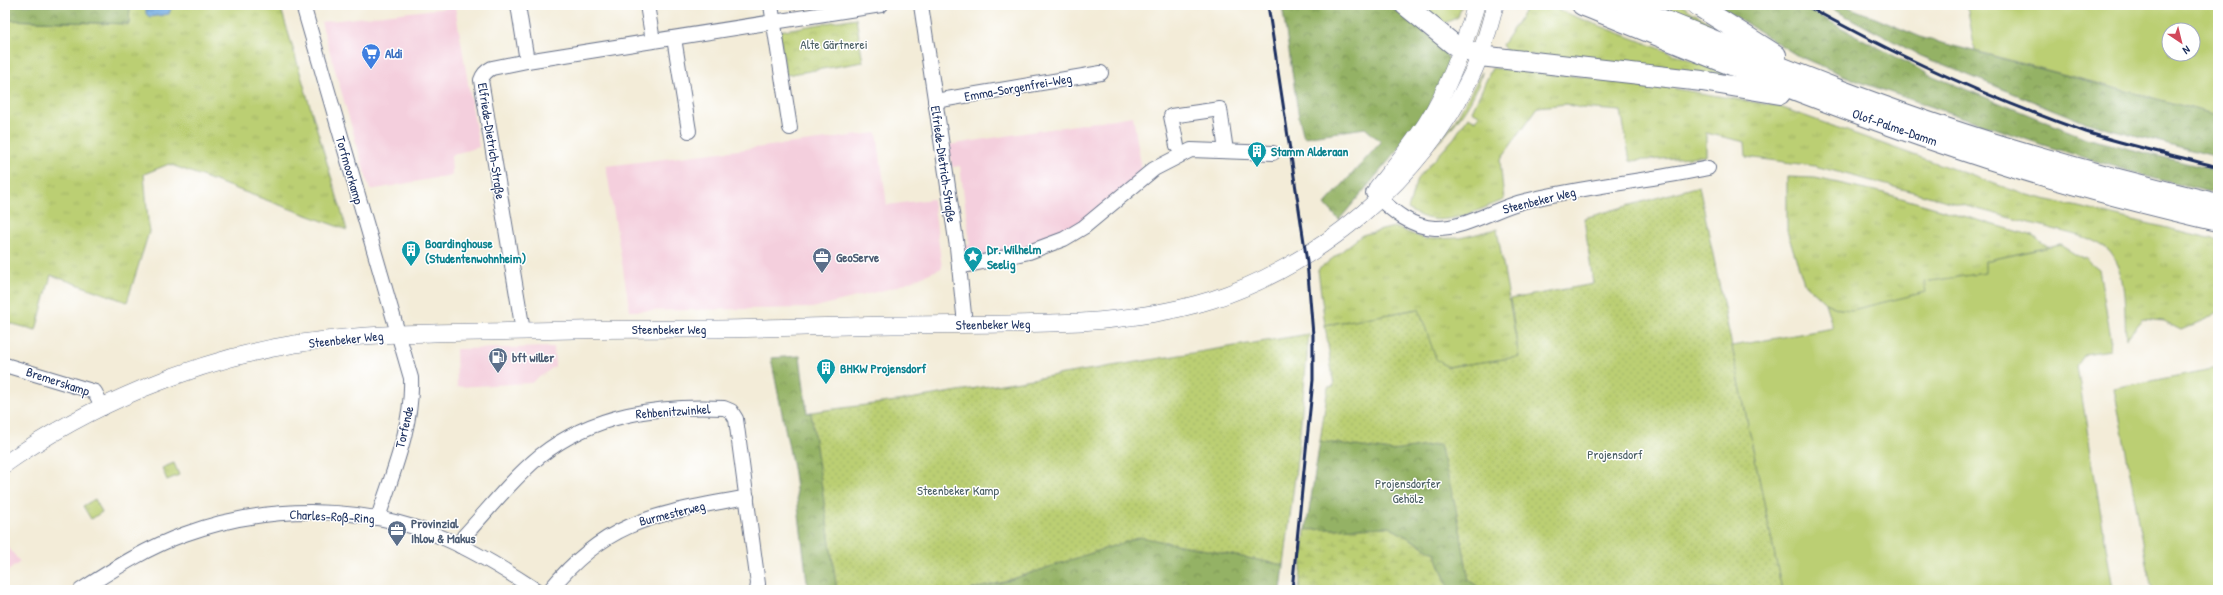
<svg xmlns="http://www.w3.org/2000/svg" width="2223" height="595" font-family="'Patrick Hand',sans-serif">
<defs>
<pattern id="grass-tufts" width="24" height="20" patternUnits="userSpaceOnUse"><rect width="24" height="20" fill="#bbcf73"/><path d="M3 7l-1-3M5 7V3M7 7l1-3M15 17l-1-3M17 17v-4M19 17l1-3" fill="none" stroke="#a0b266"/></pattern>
<pattern id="forest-crowns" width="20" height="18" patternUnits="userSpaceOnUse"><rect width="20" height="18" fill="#94b265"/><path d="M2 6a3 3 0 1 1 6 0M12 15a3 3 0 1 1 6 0" fill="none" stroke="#789156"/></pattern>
<pattern id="wetland-marsh" width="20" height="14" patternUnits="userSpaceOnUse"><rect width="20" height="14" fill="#bbcf73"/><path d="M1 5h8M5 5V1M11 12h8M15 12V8" fill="none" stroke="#a0b266"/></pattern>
<pattern id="park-crowns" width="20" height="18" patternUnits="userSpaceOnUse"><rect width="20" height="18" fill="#bbcf73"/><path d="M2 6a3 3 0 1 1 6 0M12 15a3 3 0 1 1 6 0" fill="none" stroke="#a0b266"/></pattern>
<pattern id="garden-dots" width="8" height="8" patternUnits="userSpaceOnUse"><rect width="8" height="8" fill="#bbcf73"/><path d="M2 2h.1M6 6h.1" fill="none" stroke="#a0b266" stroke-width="1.8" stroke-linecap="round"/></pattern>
<pattern id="water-ripples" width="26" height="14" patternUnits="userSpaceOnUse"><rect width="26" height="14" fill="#71aae0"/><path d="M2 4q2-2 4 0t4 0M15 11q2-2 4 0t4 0" fill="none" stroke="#5c8bb9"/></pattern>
</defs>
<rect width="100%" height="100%" fill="#fff"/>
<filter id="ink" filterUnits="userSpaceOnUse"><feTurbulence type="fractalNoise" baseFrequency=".025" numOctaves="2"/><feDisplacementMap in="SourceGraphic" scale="8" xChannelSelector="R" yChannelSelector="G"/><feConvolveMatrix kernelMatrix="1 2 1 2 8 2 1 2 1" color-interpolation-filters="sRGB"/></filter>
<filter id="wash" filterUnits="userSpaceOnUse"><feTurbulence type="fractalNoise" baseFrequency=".012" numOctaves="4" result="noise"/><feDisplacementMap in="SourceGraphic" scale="16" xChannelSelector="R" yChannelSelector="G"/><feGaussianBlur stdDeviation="0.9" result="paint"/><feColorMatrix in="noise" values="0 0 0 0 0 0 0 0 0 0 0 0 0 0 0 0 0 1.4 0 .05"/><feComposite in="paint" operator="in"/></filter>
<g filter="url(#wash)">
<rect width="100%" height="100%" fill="#f3ecd8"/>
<g fill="#f4cfdd">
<path d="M 455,7 L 479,147 L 451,155 L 452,175 L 370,190 L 321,22 Z"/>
<path d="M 1133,116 L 1143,177 L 1064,237 L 966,263 L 964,247 L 970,244 L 969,235 L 960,166 L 952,167 L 948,145 Z"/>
<path d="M 877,133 L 887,205 L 933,199 L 942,268 L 896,287 L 812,308 L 630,311 L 606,166 Z"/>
<path d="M 554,347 L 555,366 L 531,383 L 457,387 L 456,349 Z"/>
<path d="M 5,543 L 20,562 L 5,573 Z"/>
</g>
<g fill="url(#grass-tufts)" stroke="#6b7f68">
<path d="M 130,5 L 280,5 L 347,230 L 169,164 L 144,174 L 149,232 L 127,302 L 51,275 L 36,330 L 5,322 L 5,20 L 129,24 Z"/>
<path d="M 1416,5 L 1462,5 L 1458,17 L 1441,25 Z"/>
<path d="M 1529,5 L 1545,5 L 1748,82 L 1507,52 L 1502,45 Z"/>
<path d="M 1653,5 L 1681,5 L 1736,40 Z"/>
<path d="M 1492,68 L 1635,82 L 1777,106 L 2023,194 L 2218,240 L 2218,311 L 2207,319 L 2181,330 L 2163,321 L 2143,319 L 2126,339 C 2124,311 2128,272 2108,250 C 2103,245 2093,241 2087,238 L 1815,166 L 1746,157 L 1745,142 L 1706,133 L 1706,156 L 1630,161 L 1621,111 L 1581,108 L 1566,104 L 1538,107 L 1500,160 L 1504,200 C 1472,212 1439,232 1408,209 L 1417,179 L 1454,138 L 1468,117 L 1476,121 L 1479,115 L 1472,111 Z"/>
<path d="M 1482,72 C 1477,99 1452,129 1433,148 L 1455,121 Z"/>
<path d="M 1787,177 L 1815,178 L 1884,193 L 2033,236 L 2049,247 L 1985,261 L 1986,273 L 1925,282 L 1927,292 L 1852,310 L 1839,309 L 1825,303 L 1804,283 L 1787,231 Z"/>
<path d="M 1394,227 L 1425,239 L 1460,238 L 1497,229 L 1519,357 L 1447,367 L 1436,360 L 1418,309 L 1325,325 L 1318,270 L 1362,235 Z"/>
</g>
<g fill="url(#forest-crowns)" stroke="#587062">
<path d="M 5,5 L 130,5 L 129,24 L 5,20 Z"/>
<path d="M 1282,5 L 1391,5 L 1442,46 L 1450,62 L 1427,110 L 1407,139 L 1339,220 L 1325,204 L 1381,142 L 1365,128 L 1304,137 L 1299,118 Z"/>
<path d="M 1717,5 L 1799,5 L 1928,74 L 2086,138 L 2218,171 L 2218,194 L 2152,178 L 2043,145 L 1857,81 L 1798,56 Z"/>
<path d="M 1825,5 L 1844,5 L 1923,38 L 2218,115 L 2218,157 L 2084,122 L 1921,56 Z"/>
<path d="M 800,356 L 807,413 L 811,412 L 837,590 L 808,590 L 794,473 L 771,358 Z"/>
<path d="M 1320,441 L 1392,451 L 1440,444 L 1457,513 L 1469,580 L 1483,590 L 1449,590 L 1435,553 L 1389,527 L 1306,530 Z"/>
<path d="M 1140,537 L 1284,565 L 1281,590 L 968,590 L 1000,583 Z"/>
</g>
<path fill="url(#wetland-marsh)" stroke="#6b7f68" d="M 1389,527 L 1435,553 L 1449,590 L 1299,590 L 1305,530 Z"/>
<g fill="url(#park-crowns)" stroke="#6b7f68">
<path d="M 856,18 L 863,62 L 786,75 L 779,31 Z"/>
<path d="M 174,463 L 179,475 L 167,480 L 162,468 Z"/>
<path d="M 95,499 L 102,512 L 91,519 L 83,506 Z"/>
</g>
<g fill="url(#garden-dots)" stroke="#6b7f68">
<path d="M 1699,186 L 1782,590 L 1483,590 L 1469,580 L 1457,513 L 1440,444 L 1392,451 L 1320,441 L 1328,387 L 1334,386 L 1325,325 L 1419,309 L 1436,359 L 1447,367 L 1519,357 L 1510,299 L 1593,284 L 1584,218 Z"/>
<path d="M 1309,334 L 1298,452 L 1284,565 L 1140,537 L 1000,583 L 968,590 L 837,590 L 811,412 L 897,401 Z"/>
</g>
<g fill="#bbcf73" stroke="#6b7f68" fill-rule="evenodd">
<path d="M 1967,5 L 2218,5 L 2218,115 L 1975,51 ZM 2169,30 L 2193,30 L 2193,54 L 2169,54 Z"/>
<path d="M 2060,245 L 2083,259 L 2085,258 L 2099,269 L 2111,338 L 2110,350 L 2085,354 L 2077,366 L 2113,590 L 1782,590 L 1732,346 L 1833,328 L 1825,303 L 1839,309 L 1852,310 L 1926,292 L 1924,282 L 1985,273 L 1985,261 Z"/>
<path d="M 2218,368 L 2218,590 L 2152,590 L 2114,388 Z"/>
</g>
<path fill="url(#water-ripples)" stroke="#466c9f" d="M 146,5 L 172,5 L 169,14 L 150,17 L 146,14 Z"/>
</g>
<g filter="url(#ink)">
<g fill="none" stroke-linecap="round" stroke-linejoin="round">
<defs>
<g id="minor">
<path d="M 303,5 L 411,378 C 413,426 392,474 378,518"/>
<path d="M 518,5 L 527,61"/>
<path d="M 647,5 L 653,41"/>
<path d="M 771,5 L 790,128"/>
<path d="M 921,5 L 957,247 L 965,324"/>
<path d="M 674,38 L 689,131"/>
<path d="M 935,101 L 1101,73"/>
<path d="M 1177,146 L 1171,116 L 1220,109 L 1226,151"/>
<path d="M 1373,193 C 1391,209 1409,227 1435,228 C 1466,229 1495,208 1525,201 C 1585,186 1647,181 1708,168"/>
<path d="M 959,267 L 1029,252 L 1064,239 L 1084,227 L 1154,169 L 1191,150 L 1273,153"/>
<path d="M 523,331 L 481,80 C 483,74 486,71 492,68 L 527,61 L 881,5"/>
<path d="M 5,365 L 95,392 L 103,408"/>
<path d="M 460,546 L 464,536 C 489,509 512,479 540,456 C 593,414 658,405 724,408 L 731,411 L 736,419 L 758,584 L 757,590"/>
<path d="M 81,590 C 114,569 148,547 185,534 C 267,504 366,504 446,539 C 478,553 507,571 536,590"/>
<path d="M 550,590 C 609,517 661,514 747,497"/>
</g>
<g id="major">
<path d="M 1377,188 C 1394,167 1411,147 1426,124 C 1449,88 1464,46 1476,5"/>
<path d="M 5,464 C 87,406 195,360 295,344 C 357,334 419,333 482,332 C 552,330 623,329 693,329 C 759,329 826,326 892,325 C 955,324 1018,325 1081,322 C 1125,319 1169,313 1211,300 C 1319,265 1422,178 1471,76 C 1482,54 1489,29 1495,5"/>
</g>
<g id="highway">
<path d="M 1405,5 L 1453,44 L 1480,56 L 1702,81 L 1780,94"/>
<path d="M 1582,5 C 1716,59 1849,114 1986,158 C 2063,183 2140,203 2218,221"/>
<path d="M 1626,5 C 1750,55 1874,107 2002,146 C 2074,168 2145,187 2218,204"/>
<path d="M 1697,5 L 1776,55"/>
</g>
</defs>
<use href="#minor" stroke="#677189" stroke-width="16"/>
<use href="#major" stroke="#677189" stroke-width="18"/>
<use href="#highway" stroke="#677189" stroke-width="22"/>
<use href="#minor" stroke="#fff" stroke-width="14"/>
<use href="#major" stroke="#fff" stroke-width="17"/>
<use href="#highway" stroke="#fff" stroke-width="20"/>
<g stroke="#1b2f5e" stroke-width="3">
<path d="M 1268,5 L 1307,262 L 1313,335 L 1313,380 L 1292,590"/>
<path d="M 1805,5 C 1895,55 1988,98 2086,132 C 2129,146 2174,155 2218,167"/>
</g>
</g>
</g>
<defs>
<symbol id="supermarket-pin" viewBox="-11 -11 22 30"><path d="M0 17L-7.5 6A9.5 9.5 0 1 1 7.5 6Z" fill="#3f7fe0" stroke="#fff"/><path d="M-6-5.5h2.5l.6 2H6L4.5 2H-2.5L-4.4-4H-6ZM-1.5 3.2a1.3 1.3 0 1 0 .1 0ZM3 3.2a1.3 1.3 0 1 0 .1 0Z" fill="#fff"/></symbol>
<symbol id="building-pin" viewBox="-11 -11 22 30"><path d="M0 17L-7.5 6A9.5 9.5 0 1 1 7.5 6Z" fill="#0f9aa8" stroke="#fff"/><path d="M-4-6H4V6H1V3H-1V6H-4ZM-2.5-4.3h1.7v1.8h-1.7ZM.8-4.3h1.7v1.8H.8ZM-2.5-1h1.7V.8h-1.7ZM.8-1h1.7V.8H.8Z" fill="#fff"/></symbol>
<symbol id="sight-pin" viewBox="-11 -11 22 30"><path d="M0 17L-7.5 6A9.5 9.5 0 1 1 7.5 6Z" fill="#0f9aa8" stroke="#fff"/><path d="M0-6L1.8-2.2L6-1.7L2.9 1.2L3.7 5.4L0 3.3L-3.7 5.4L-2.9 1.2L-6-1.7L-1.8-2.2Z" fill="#fff"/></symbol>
<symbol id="office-pin" viewBox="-11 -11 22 30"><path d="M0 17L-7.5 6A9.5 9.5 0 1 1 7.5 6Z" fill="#5c6f8a" stroke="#fff"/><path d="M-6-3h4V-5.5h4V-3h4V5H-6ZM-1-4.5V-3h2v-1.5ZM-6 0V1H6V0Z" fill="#fff"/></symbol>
<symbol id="fuel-pin" viewBox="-11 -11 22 30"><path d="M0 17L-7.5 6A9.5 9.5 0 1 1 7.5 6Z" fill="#5c6f8a" stroke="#fff"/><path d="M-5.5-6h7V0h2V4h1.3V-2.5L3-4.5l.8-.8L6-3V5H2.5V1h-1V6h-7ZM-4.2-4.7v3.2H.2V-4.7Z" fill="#fff"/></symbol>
</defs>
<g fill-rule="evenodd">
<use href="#supermarket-pin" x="360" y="42" width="22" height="30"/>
<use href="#building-pin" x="1246" y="140" width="22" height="30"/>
<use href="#building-pin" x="400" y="239" width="22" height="30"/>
<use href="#sight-pin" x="962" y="245" width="22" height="30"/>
<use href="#office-pin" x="811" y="246" width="22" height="30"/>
<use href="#fuel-pin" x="487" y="346" width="22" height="30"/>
<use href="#building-pin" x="815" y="357" width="22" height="30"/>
<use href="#office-pin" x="386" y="519" width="22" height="30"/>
</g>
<g text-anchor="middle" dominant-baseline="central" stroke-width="3" stroke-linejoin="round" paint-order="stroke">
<g font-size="13" fill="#4b5f64" stroke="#fff">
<text x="834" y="44">Alte Gärtnerei</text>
<text x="1615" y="454">Projensdorf</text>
<text x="1408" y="483">Projensdorfer<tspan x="1408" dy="15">Gehölz</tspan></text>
<text x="958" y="490">Steenbeker Kamp</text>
</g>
<g font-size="13" font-weight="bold" fill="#366cbe" stroke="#fff" text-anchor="start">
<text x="385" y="53">Aldi</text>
</g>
<g font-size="13" fill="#1b2f5e" stroke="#fff">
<text transform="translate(1018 87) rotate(-10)">Emma-Sorgenfrei-Weg</text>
<text transform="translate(1895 127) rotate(19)">Olof-Palme-Damm</text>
<text transform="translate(492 141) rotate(81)">Elfriede-Dietrich-Straße</text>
<text transform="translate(944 164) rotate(82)">Elfriede-Dietrich-Straße</text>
<text transform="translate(350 170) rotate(74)">Torfmoorkamp</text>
<text transform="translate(1539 200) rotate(-14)">Steenbeker Weg</text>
<text transform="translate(993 324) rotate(-1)">Steenbeker Weg</text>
<text x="669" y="329">Steenbeker Weg</text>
<text transform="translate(346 339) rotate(-6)">Steenbeker Weg</text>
<text transform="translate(58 381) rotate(18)">Bremerskamp</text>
<text transform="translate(673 411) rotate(-4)">Rehbenitzwinkel</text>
<text transform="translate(404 427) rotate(-77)">Torfende</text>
<text transform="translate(672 513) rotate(-14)">Burmesterweg</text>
<text transform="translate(332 516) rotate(3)">Charles-Roß-Ring</text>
</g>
<g font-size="13" font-weight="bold" fill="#0d838f" stroke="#fff" text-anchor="start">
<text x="1271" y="151">Stamm Alderaan</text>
<text x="425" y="243">Boardinghouse<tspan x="425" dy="15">(Studentenwohnheim)</tspan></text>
<text x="987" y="249">Dr. Wilhelm<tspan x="987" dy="15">Seelig</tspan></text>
<text x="840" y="368">BHKW Projensdorf</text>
</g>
<g font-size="13" font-weight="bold" fill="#4e5e75" stroke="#fff" text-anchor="start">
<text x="836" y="257">GeoServe</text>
<text x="512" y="357">bft willer</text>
<text x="411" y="523">Provinzial<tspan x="411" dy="15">Ihlow &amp; Makus</tspan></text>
</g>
</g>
<rect width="2223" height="595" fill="none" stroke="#fff" stroke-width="20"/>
<g transform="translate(2181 42) rotate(145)"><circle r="19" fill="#ffffff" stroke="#a4acbf"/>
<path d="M0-3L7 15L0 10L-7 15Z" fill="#d1495b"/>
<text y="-6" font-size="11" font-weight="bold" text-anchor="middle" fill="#1b2f5e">N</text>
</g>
</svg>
